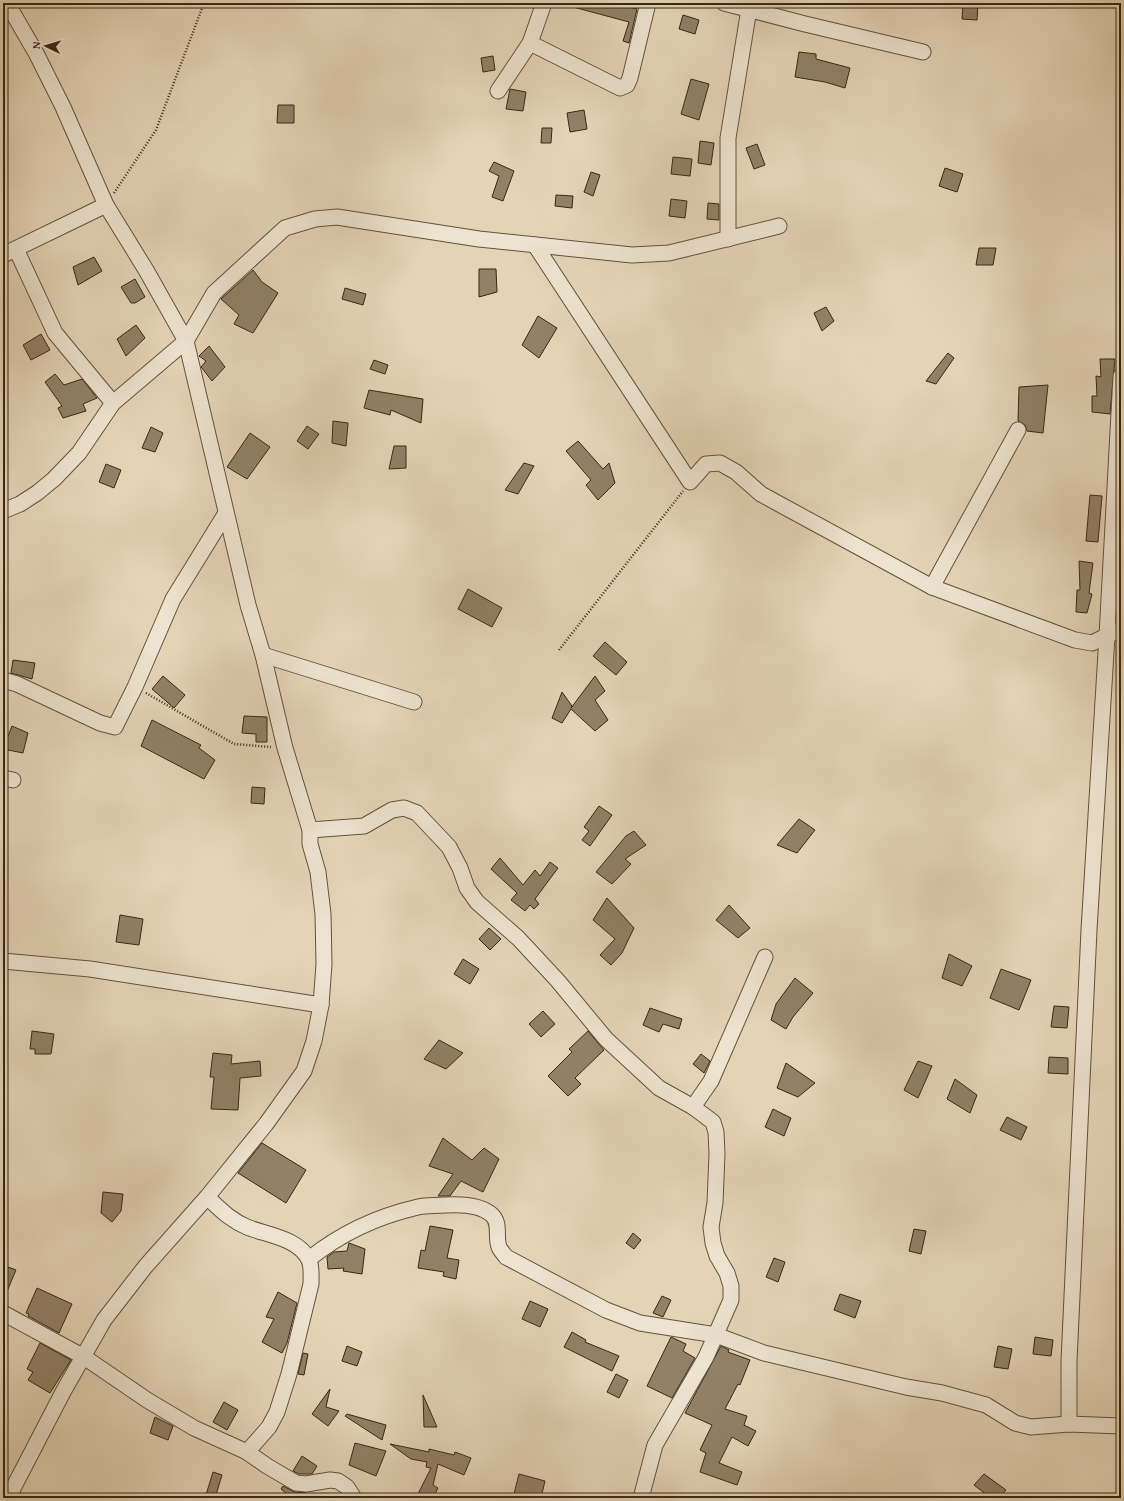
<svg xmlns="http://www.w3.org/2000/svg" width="1124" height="1501" font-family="'Gentium Book Plus',serif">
<rect width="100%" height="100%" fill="#e4d4b6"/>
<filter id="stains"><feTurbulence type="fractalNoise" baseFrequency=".005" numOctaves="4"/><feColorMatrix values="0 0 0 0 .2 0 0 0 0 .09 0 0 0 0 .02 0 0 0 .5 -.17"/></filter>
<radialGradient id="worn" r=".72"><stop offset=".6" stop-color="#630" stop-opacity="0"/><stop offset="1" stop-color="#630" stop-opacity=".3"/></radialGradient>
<g fill="#918167" stroke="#382811">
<path d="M 573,3 L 615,3 L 637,9 L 629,43 L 623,41 L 629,22 L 573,7 Z"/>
<path d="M 963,3 L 978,4 L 977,20 L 962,19 Z"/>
<path d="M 683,15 L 699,20 L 695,34 L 679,29 Z"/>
<path d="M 799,52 L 816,54 L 816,59 L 850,68 L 845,88 L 825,82 L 795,77 Z"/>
<path d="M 493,56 L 495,70 L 483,72 L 481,58 Z"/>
<path d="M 691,79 L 709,84 L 699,120 L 681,114 Z"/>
<path d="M 510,89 L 526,92 L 523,111 L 506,109 Z"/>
<path d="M 278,105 L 294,105 L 294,123 L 277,123 Z"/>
<path d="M 584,110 L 587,129 L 570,132 L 567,113 Z"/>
<path d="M 542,128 L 552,128 L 551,143 L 541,143 Z"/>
<path d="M 700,141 L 714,143 L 711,165 L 698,163 Z"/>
<path d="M 757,144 L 765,165 L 754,169 L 746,148 Z"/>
<path d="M 673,157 L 692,159 L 690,176 L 671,174 Z"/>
<path d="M 494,162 L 514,171 L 503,201 L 492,197 L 499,176 L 489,171 Z"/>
<path d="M 945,168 L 963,174 L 957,192 L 939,186 Z"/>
<path d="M 591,172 L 600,175 L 593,196 L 584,192 Z"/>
<path d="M 556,195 L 573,196 L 572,208 L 555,206 Z"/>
<path d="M 671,199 L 687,201 L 685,218 L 669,216 Z"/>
<path d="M 708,203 L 719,204 L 719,220 L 707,219 Z"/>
<path d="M 979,248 L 996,248 L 993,265 L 976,265 Z"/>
<path d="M 94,257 L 102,271 L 78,285 L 73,267 Z"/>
<path d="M 479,269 L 496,269 L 497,292 L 479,297 Z"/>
<path d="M 253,270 L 262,282 L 278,293 L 253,333 L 234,324 L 239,315 L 221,299 Z"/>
<path d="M 135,279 L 145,297 L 135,303 L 131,303 L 121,287 Z"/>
<path d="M 345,288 L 366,294 L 363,305 L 342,299 Z"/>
<path d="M 826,307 L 834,321 L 822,331 L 814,313 Z"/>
<path d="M 538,316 L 557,328 L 539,358 L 522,345 Z"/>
<path d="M 136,325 L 145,338 L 126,356 L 117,339 Z"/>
<path d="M 41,334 L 50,350 L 31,360 L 23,345 Z"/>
<path d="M 209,346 L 225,367 L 212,381 L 201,367 L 206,361 L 199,356 Z"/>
<path d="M 948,353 L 954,358 L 936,384 L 926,381 Z"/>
<path d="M 1100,359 L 1115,359 L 1110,414 L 1092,412 L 1092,396 L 1097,396 L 1096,376 L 1101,377 Z"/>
<path d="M 374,360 L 388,365 L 385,374 L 370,369 Z"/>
<path d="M 55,374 L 64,385 L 82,379 L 97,398 L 83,404 L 86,411 L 63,418 L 58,408 L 62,406 L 45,382 Z"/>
<path d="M 1048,385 L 1043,433 L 1027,431 L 1025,425 L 1018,421 L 1019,387 Z"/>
<path d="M 369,390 L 423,399 L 421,423 L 391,410 L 390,415 L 364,408 Z"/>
<path d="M 333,421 L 348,423 L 346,446 L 332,443 Z"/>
<path d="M 307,426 L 319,434 L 308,449 L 297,441 Z"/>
<path d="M 151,427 L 163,433 L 155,452 L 142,448 Z"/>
<path d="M 250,433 L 270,447 L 247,479 L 227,467 Z"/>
<path d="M 578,441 L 603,469 L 609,463 L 615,483 L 598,500 L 586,485 L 591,480 L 566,451 Z"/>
<path d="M 394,446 L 406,446 L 406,468 L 389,469 Z"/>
<path d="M 524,463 L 534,466 L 518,494 L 505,490 Z"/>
<path d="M 106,464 L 121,470 L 114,488 L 99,482 Z"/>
<path d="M 1090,495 L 1102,496 L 1098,542 L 1086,541 Z"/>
<path d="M 1079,561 L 1093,563 L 1089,593 L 1092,594 L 1087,613 L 1076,612 L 1077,590 L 1080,590 Z"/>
<path d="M 468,589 L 502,608 L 492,627 L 458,609 Z"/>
<path d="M 605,642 L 627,662 L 616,675 L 593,656 Z"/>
<path d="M 13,660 L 35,663 L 32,679 L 11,673 Z"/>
<path d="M 163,676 L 185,695 L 174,708 L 152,689 Z"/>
<path d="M 595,676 L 605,691 L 595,700 L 608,720 L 595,731 L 571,709 L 562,723 L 552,718 L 562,692 L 572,706 L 571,708 Z"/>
<path d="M 244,716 L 267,717 L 267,742 L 256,742 L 256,734 L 242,733 Z"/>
<path d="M 152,720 L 201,745 L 199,748 L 215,760 L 204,779 L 141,746 Z"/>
<path d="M 12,726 L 28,733 L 23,753 L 3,749 Z"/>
<path d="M 252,787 L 265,788 L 264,804 L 251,803 Z"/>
<path d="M 599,806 L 612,815 L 590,846 L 582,840 L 589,831 L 584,827 Z"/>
<path d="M 799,819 L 815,830 L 797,853 L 777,845 Z"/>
<path d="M 634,831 L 646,845 L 625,859 L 631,864 L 612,884 L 596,872 L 626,836 Z"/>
<path d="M 500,858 L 523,885 L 535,870 L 540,876 L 550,862 L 558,868 L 535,899 L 539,904 L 534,909 L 530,905 L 525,911 L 511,900 L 517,893 L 491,869 Z"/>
<path d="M 607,898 L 634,928 L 622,953 L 611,965 L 600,955 L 615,939 L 593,920 Z"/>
<path d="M 729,905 L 750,928 L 738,938 L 716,920 Z"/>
<path d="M 120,915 L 143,919 L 139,945 L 116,942 Z"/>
<path d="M 489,928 L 501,939 L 490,950 L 479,939 Z"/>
<path d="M 949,954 L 972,966 L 962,986 L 942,978 Z"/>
<path d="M 463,959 L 479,969 L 470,984 L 454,974 Z"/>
<path d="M 1001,969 L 1031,980 L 1019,1010 L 990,998 Z"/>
<path d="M 795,978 L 813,993 L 793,1017 L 786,1029 L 771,1020 L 776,1004 Z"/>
<path d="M 1054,1006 L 1069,1007 L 1067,1028 L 1051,1027 Z"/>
<path d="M 650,1008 L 682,1019 L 679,1029 L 663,1024 L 659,1032 L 643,1025 Z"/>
<path d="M 543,1011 L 555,1024 L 541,1037 L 529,1024 Z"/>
<path d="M 32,1031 L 54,1034 L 51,1054 L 35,1054 L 35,1049 L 30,1049 Z"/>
<path d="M 588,1031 L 604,1050 L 575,1078 L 581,1084 L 568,1096 L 548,1076 L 572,1052 L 569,1049 Z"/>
<path d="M 439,1040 L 463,1053 L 446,1069 L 424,1059 Z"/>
<path d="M 213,1053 L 232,1055 L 231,1064 L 260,1061 L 261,1076 L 240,1078 L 238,1110 L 211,1109 L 214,1077 L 210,1077 Z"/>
<path d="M 701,1054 L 710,1061 L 704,1073 L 693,1064 Z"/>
<path d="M 1049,1057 L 1068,1058 L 1068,1074 L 1048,1073 Z"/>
<path d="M 918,1061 L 932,1066 L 918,1098 L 904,1090 Z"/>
<path d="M 786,1063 L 815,1083 L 798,1097 L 777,1088 Z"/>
<path d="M 955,1079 L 977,1095 L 970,1113 L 947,1099 Z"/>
<path d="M 773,1109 L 791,1118 L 784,1136 L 765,1127 Z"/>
<path d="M 1007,1117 L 1027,1127 L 1021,1140 L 1000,1130 Z"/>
<path d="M 443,1138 L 472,1160 L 484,1148 L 499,1159 L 483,1192 L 461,1181 L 450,1196 L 438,1196 L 453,1174 L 429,1166 Z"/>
<path d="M 262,1143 L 306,1170 L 286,1203 L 238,1173 Z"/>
<path d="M 103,1192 L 123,1194 L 121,1211 L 112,1222 L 101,1213 Z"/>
<path d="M 430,1226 L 453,1230 L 447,1258 L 459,1260 L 456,1279 L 443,1276 L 444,1272 L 418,1268 L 421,1250 L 425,1251 Z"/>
<path d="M 914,1229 L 926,1231 L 921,1254 L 909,1251 Z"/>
<path d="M 633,1233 L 641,1240 L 634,1249 L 626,1243 Z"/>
<path d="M 349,1243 L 365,1249 L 362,1274 L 343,1271 L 344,1268 L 328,1269 L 327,1257 L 334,1252 L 347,1251 Z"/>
<path d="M 774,1258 L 785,1262 L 778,1282 L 766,1277 Z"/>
<path d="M 3,1265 L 16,1270 L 3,1301 Z"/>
<path d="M 37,1288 L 72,1304 L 59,1333 L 28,1316 L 29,1314 L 26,1313 Z"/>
<path d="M 278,1292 L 297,1303 L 287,1343 L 282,1353 L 262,1342 L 274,1319 L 266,1317 Z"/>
<path d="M 840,1294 L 861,1301 L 855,1318 L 834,1310 Z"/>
<path d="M 662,1296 L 671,1300 L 663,1317 L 653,1313 Z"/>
<path d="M 530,1301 L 548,1309 L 540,1327 L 522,1319 Z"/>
<path d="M 572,1332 L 586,1340 L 585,1342 L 619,1356 L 612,1371 L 564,1347 Z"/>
<path d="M 671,1337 L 686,1344 L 683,1351 L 695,1358 L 672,1398 L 647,1386 Z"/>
<path d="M 1035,1337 L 1053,1340 L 1051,1356 L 1033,1354 Z"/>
<path d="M 40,1343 L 71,1360 L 50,1393 L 28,1380 L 33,1372 L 27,1369 Z"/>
<path d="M 347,1346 L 362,1352 L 357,1366 L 342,1361 Z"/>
<path d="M 721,1346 L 729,1350 L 728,1352 L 750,1360 L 740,1385 L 738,1384 L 725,1409 L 747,1416 L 744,1425 L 756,1431 L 748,1446 L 732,1437 L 719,1463 L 742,1472 L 737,1485 L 700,1472 L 706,1453 L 700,1450 L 712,1425 L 685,1413 Z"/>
<path d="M 998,1346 L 1012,1349 L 1008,1369 L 994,1367 Z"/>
<path d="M 303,1353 L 308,1354 L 304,1375 L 298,1374 Z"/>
<path d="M 616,1374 L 628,1380 L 619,1398 L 607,1392 Z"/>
<path d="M 330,1389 L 326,1407 L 339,1411 L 328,1426 L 312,1414 Z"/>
<path d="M 423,1395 L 437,1427 L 424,1427 Z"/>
<path d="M 224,1402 L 238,1410 L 227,1430 L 213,1422 Z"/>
<path d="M 347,1414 L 386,1425 L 382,1440 L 345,1416 Z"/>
<path d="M 155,1417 L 173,1426 L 168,1440 L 150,1433 Z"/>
<path d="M 355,1443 L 386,1451 L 376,1476 L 349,1465 Z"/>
<path d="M 390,1444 L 429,1452 L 429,1449 L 454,1455 L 455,1452 L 471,1458 L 464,1475 L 438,1464 L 433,1485 L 438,1488 L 433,1498 L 416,1498 L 431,1468 L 426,1467 L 427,1462 L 411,1459 Z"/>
<path d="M 302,1456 L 317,1466 L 312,1474 L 299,1474 L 293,1471 Z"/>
<path d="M 213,1472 L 222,1475 L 215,1498 L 205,1498 Z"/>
<path d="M 519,1474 L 545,1481 L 541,1498 L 513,1498 Z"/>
<path d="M 984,1474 L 1006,1490 L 999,1498 L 991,1498 L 974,1485 Z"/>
<path d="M 283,1486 L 295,1492 L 306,1493 L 305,1497 L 287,1494 L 281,1489 Z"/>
</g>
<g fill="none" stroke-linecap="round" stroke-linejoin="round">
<defs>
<g id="street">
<path d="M 7,3 L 36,53 L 63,107 L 106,205 L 146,270 L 186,341 L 248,605 L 263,655 L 285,748 L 310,830 L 310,844 L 318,872 L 323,914 L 324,964 L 321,1005 L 314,1041 L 304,1071 L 266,1124 L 207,1197 L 145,1267 L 104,1320 L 63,1392 L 8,1498"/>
<path d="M 724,3 L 805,24 L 923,52"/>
<path d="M 530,43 L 620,88 L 627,85 L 630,78 L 648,3"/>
<path d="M 498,91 L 530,43 L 544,3"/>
<path d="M 728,239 L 728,138 L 749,9"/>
<path d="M 535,245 L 690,482 L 706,464 L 720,463 L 736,472 L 761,494 L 781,505 L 932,587 L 1075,640 L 1092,643 L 1121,629"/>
<path d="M 16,249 L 55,333 L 113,403"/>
<path d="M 3,255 L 106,205"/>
<path d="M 3,511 L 20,504 L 37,493 L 54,479 L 79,453 L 113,403 L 186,341 L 214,293 L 285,228 L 315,219 L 337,217 L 479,239 L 632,255 L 669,253 L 779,226"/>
<path d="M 932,587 L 1018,430"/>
<path d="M 263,655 L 414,702"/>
<path d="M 3,680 L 17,684 L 100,723 L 115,727 L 135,687 L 173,599 L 226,513"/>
<path d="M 3,778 L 13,780"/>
<path d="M 310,830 L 364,826 L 392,810 L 404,808 L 417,813 L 449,847 L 460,868 L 467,888 L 477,902 L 518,938 L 558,981 L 606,1039 L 659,1088 L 693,1107 L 713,1122 L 716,1132 L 717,1154 L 715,1203 L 711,1227 L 713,1243 L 717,1256 L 727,1273 L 731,1286 L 731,1300 L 706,1357 L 655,1445 L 641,1498"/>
<path d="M 3,961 L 90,969 L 321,1005"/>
<path d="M 693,1107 L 711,1081 L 765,957"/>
<path d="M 207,1197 C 220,1209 230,1220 247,1227 C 266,1235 299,1238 309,1260 C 312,1267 311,1277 311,1284 L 289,1374 L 277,1412 L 269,1427 L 247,1452"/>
<path d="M 309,1259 C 340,1234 379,1216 418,1207 C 427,1205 436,1206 445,1205 C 460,1204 480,1204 492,1215 C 501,1224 495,1236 499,1247 C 500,1250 504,1254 506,1257 L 606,1310 L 640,1323 L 716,1335 L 764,1353 L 906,1387 L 942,1393 L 986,1405 L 1015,1423 L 1031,1427 L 1069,1424 L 1121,1426"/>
<path d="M 3,1313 L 84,1357 L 147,1400 L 194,1428 L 247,1452 L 267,1466 L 296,1483 L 306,1484 L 330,1480 L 338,1481 L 347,1487 L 354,1498"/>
<path d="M 1069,1424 L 1069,1361 L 1089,930 L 1107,636 L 1121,376"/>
</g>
</defs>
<use href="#street" stroke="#63533a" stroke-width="17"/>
<g stroke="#382811" stroke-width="2.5" stroke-dasharray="1 2" stroke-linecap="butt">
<path d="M 114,193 L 156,130 L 204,3"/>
<path d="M 559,650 L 683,491"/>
<path d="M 146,693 L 234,744 L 271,747"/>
</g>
<use href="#street" stroke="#ede3d0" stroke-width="15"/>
</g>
<rect width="1124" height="1501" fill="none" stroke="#e4d4b6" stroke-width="16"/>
<rect x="4" y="4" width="1116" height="1493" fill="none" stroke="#382811" stroke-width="2"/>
<rect x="8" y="8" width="1108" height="1485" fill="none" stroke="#382811"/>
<g transform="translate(46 46) rotate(275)" stroke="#ede3d0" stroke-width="3" paint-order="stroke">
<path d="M0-3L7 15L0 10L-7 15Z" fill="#382811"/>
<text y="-6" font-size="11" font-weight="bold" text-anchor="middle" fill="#382811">N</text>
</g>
<rect width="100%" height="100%" filter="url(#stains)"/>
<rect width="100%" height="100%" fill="url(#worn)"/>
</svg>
